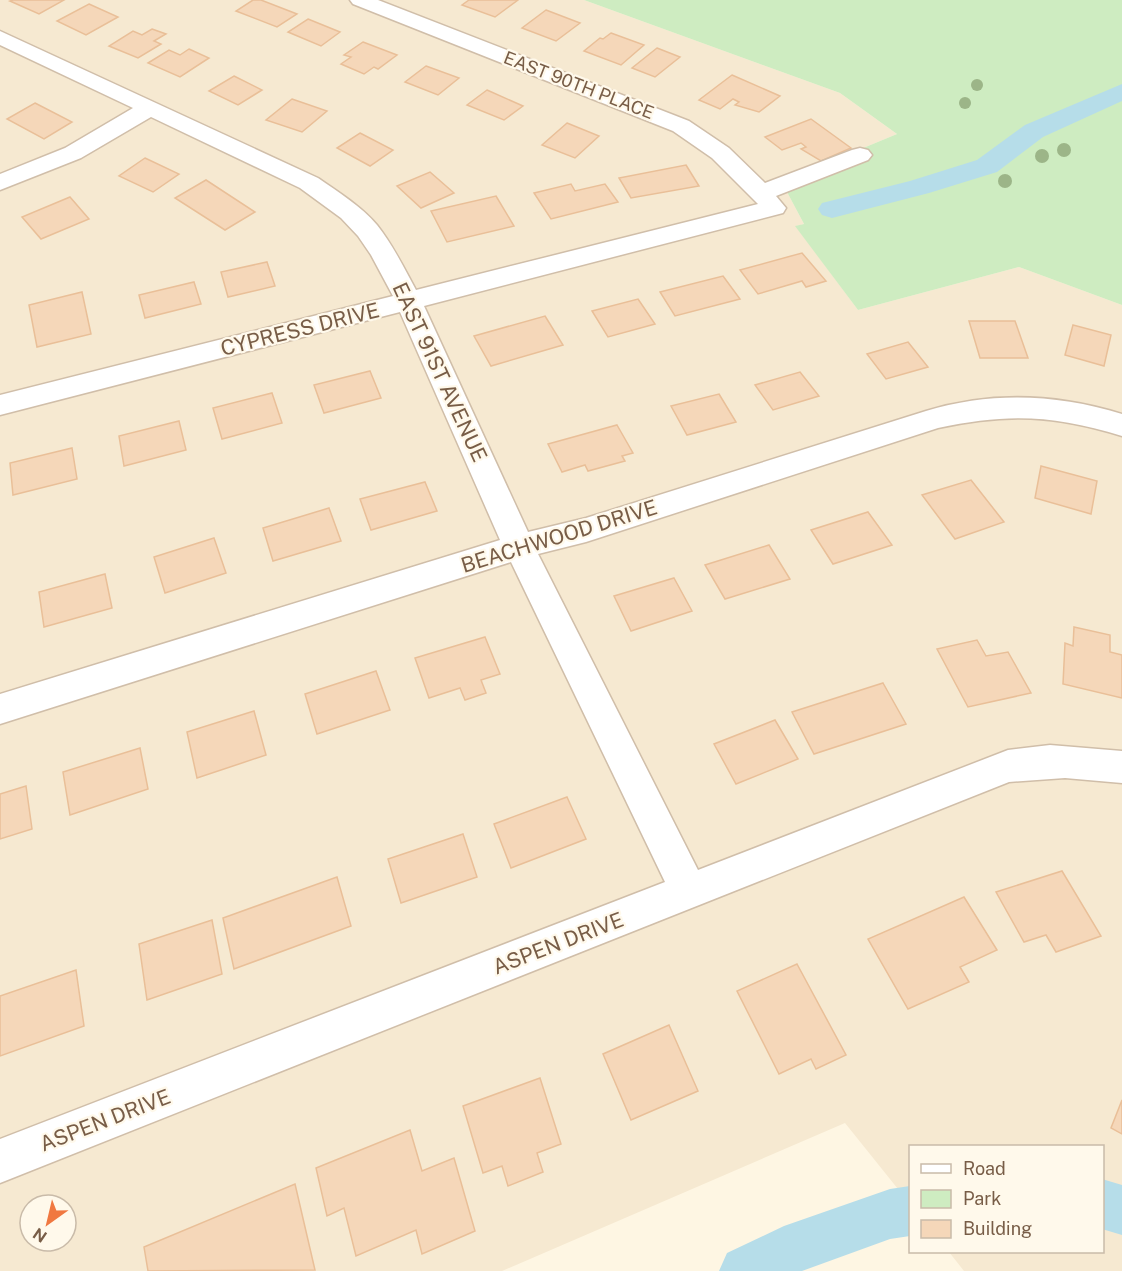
<svg xmlns="http://www.w3.org/2000/svg" width="1122" height="1271" font-family="'Public Sans',sans-serif">
<rect width="100%" height="100%" fill="#fef6e3"/>
<path fill="#f6e9d1" fill-rule="evenodd" d="M 0,0 L 584,0 L 840,93 L 897,134 L 856,151 L 787,192 L 804,224 L 796,226 L 858,310 L 1019,267 L 1122,305 L 1122,1271 L 964,1271 L 949,1252 L 1102,1252 L 1102,1146 L 910,1146 L 910,1204 L 845,1123 L 502,1271 L 0,1271 ZM 30,1205 L 66,1205 L 66,1241 L 30,1241 Z"/>
<path fill="#ceecc1" d="M 584,0 L 1122,0 L 1122,305 L 1019,267 L 858,310 L 795,226 L 804,224 L 787,192 L 812,183 L 864,159 L 856,151 L 897,134 L 840,93 Z"/>
<g fill="none" stroke-linecap="round" stroke-linejoin="round">
<g fill="#b6dde9" fill-rule="evenodd">
<path d="M 1122,84 L 1122,101 L 1043,137 L 997,172 L 929,193 L 832,218 L 822,215 L 818,209 L 822,203 L 910,181 L 977,160 L 1025,125 Z"/>
<path d="M 1102,1179 L 1122,1185 L 1122,1235 L 1102,1229 Z"/>
<path d="M 910,1186 L 910,1236 L 890,1239 L 802,1271 L 719,1271 L 727,1253 L 784,1226 L 890,1189 Z"/>
</g>
</g>
<g fill="#f5d7b9" stroke="#e9bf98" stroke-width="1.5">
<path d="M 13,0 L 64,0 L 39,14 L 10,1 Z"/>
<path d="M 253,0 L 261,0 L 297,14 L 277,27 L 236,11 Z"/>
<path d="M 469,0 L 518,0 L 495,17 L 462,5 Z"/>
<path d="M 89,4 L 118,17 L 86,35 L 57,21 Z"/>
<path d="M 546,10 L 580,23 L 556,41 L 522,28 Z"/>
<path d="M 308,19 L 340,32 L 321,46 L 288,32 Z"/>
<path d="M 152,29 L 166,34 L 154,41 L 161,44 L 138,58 L 109,46 L 133,31 L 142,35 Z"/>
<path d="M 611,33 L 644,45 L 621,65 L 584,51 L 600,38 L 603,39 Z"/>
<path d="M 363,42 L 397,55 L 378,69 L 374,67 L 364,74 L 341,64 L 351,57 L 344,55 Z"/>
<path d="M 657,48 L 680,57 L 655,77 L 632,68 Z"/>
<path d="M 189,49 L 209,58 L 180,77 L 148,63 L 169,50 L 180,55 Z"/>
<path d="M 426,66 L 459,78 L 438,95 L 405,82 Z"/>
<path d="M 732,75 L 780,96 L 759,112 L 735,105 L 739,102 L 733,99 L 720,109 L 699,100 Z"/>
<path d="M 234,76 L 262,90 L 238,105 L 209,91 Z"/>
<path d="M 487,90 L 523,106 L 504,120 L 467,105 Z"/>
<path d="M 292,99 L 327,111 L 302,132 L 266,120 Z"/>
<path d="M 35,103 L 72,122 L 44,139 L 7,119 Z"/>
<path d="M 811,119 L 851,148 L 821,161 L 801,149 L 806,147 L 801,143 L 782,150 L 765,137 Z"/>
<path d="M 567,123 L 599,136 L 575,158 L 542,145 Z"/>
<path d="M 360,133 L 393,150 L 370,166 L 337,148 Z"/>
<path d="M 145,158 L 179,174 L 153,192 L 119,176 Z"/>
<path d="M 686,165 L 699,186 L 631,198 L 619,178 Z"/>
<path d="M 430,172 L 454,193 L 421,208 L 397,186 Z"/>
<path d="M 206,180 L 255,212 L 225,230 L 175,198 Z"/>
<path d="M 571,184 L 575,191 L 605,184 L 618,202 L 551,219 L 534,193 Z"/>
<path d="M 496,196 L 514,226 L 447,242 L 431,211 Z"/>
<path d="M 70,197 L 89,219 L 41,239 L 22,217 Z"/>
<path d="M 802,253 L 826,281 L 806,287 L 802,281 L 758,294 L 740,270 Z"/>
<path d="M 267,262 L 275,286 L 228,297 L 221,272 Z"/>
<path d="M 723,276 L 740,299 L 675,316 L 660,292 Z"/>
<path d="M 194,282 L 201,304 L 145,318 L 139,295 Z"/>
<path d="M 82,292 L 91,334 L 37,347 L 29,305 Z"/>
<path d="M 638,299 L 655,324 L 608,337 L 592,311 Z"/>
<path d="M 545,316 L 563,345 L 491,366 L 474,336 Z"/>
<path d="M 969,321 L 1015,321 L 1028,358 L 980,358 Z"/>
<path d="M 1073,325 L 1111,335 L 1104,366 L 1065,355 Z"/>
<path d="M 908,342 L 928,367 L 886,379 L 867,354 Z"/>
<path d="M 370,371 L 381,398 L 324,413 L 314,385 Z"/>
<path d="M 800,372 L 819,396 L 773,410 L 755,385 Z"/>
<path d="M 272,393 L 282,423 L 222,439 L 213,408 Z"/>
<path d="M 719,394 L 736,422 L 687,435 L 671,406 Z"/>
<path d="M 179,421 L 186,450 L 124,466 L 119,436 Z"/>
<path d="M 617,425 L 633,453 L 622,456 L 625,461 L 588,471 L 585,465 L 562,472 L 548,444 Z"/>
<path d="M 72,448 L 77,479 L 13,495 L 10,463 Z"/>
<path d="M 1041,466 L 1097,481 L 1091,514 L 1035,498 Z"/>
<path d="M 971,480 L 1004,522 L 955,539 L 922,495 Z"/>
<path d="M 425,482 L 437,511 L 371,530 L 360,499 Z"/>
<path d="M 329,508 L 341,541 L 273,561 L 263,528 Z"/>
<path d="M 868,512 L 892,545 L 833,564 L 811,530 Z"/>
<path d="M 214,538 L 226,573 L 165,593 L 154,557 Z"/>
<path d="M 769,545 L 790,579 L 725,599 L 705,565 Z"/>
<path d="M 105,574 L 112,608 L 44,627 L 39,592 Z"/>
<path d="M 674,578 L 692,611 L 631,631 L 614,596 Z"/>
<path d="M 1074,627 L 1110,635 L 1110,652 L 1122,655 L 1122,698 L 1063,684 L 1065,643 L 1073,646 Z"/>
<path d="M 485,637 L 500,674 L 481,680 L 486,693 L 465,700 L 460,688 L 429,698 L 415,658 Z"/>
<path d="M 977,640 L 986,656 L 1008,652 L 1031,693 L 968,707 L 937,649 Z"/>
<path d="M 376,671 L 390,710 L 317,734 L 305,694 Z"/>
<path d="M 883,683 L 906,724 L 814,754 L 792,712 Z"/>
<path d="M 254,711 L 266,755 L 197,778 L 187,732 Z"/>
<path d="M 775,720 L 798,759 L 736,784 L 714,744 Z"/>
<path d="M 140,748 L 148,789 L 70,815 L 63,772 Z"/>
<path d="M 26,786 L 32,829 L 0,839 L 0,794 Z"/>
<path d="M 567,797 L 586,839 L 511,868 L 494,824 Z"/>
<path d="M 463,834 L 477,877 L 401,903 L 388,859 Z"/>
<path d="M 1062,871 L 1101,936 L 1056,952 L 1046,935 L 1024,942 L 996,892 Z"/>
<path d="M 337,877 L 351,926 L 234,969 L 223,918 Z"/>
<path d="M 964,897 L 997,950 L 960,967 L 969,982 L 908,1009 L 868,939 Z"/>
<path d="M 212,920 L 222,974 L 147,1000 L 139,944 Z"/>
<path d="M 797,964 L 846,1055 L 816,1069 L 811,1059 L 779,1074 L 737,991 Z"/>
<path d="M 76,970 L 84,1026 L 0,1056 L 0,996 Z"/>
<path d="M 669,1025 L 698,1091 L 631,1120 L 603,1054 Z"/>
<path d="M 540,1078 L 561,1144 L 537,1153 L 543,1172 L 508,1186 L 502,1166 L 483,1173 L 463,1106 Z"/>
<path d="M 1122,1100 L 1122,1134 L 1111,1128 Z"/>
<path d="M 410,1130 L 422,1171 L 454,1158 L 475,1231 L 422,1254 L 416,1230 L 356,1256 L 344,1208 L 327,1216 L 316,1168 Z"/>
<path d="M 295,1184 L 315,1270 L 148,1271 L 144,1247 Z"/>
</g>
<g fill="none" stroke-linecap="round" stroke-linejoin="round">
<defs>
<path id="minor" d="M 350,0 L 378,0 L 689,121 L 729,148 L 765,183 L 852,150 L 860,148 L 868,150 L 872,155 L 868,160 L 776,196 L 786,208 L 783,213 L 424,306 L 528,532 L 586,518 L 926,411 C 991,391 1058,394 1122,414 L 1122,436 C 1054,415 1008,413 938,428 L 586,542 L 538,554 L 698,870 L 1008,750 L 1050,745 L 1122,751 L 1122,783 L 1065,778 L 1009,782 L 0,1183 L 0,1139 L 665,882 L 511,562 L 0,724 L 0,694 L 500,540 L 400,312 L 0,415 L 0,395 L 393,296 L 371,255 L 358,236 L 341,218 L 300,188 L 151,117 L 81,158 L 0,190 L 0,174 L 65,148 L 133,108 L 0,45 L 0,31 L 318,178 C 338,192 361,206 377,225 C 393,245 404,268 416,290 L 758,204 L 712,158 L 673,131 L 353,4 Z"/>
</defs>
<use href="#minor" stroke="#d0bea9" stroke-width="3"/>
<use href="#minor" fill="#fff" fill-rule="evenodd"/>
</g>
<g fill="#9cb588">
<circle cx="977" cy="85" r="6"/>
<circle cx="965" cy="103" r="6"/>
<circle cx="1064" cy="150" r="7"/>
<circle cx="1042" cy="156" r="7"/>
<circle cx="1005" cy="181" r="7"/>
</g>
<g text-anchor="middle" dominant-baseline="central" stroke-width="4.5" stroke-linejoin="round" paint-order="stroke">
<g font-size="18" fill="#785d47" stroke="#fff9eb">
<text transform="translate(579 85) rotate(21)">EAST 90TH PLACE</text>
</g>
<g font-size="21" fill="#785d47" stroke="#fff9eb">
<text transform="translate(300 329) rotate(-14)">CYPRESS DRIVE</text>
<text transform="translate(440 372) rotate(65)">EAST 91ST AVENUE</text>
<text transform="translate(559 536) rotate(-17)">BEACHWOOD DRIVE</text>
<text transform="translate(558 943) rotate(-21)">ASPEN DRIVE</text>
<text transform="translate(105 1120) rotate(-21)">ASPEN DRIVE</text>
</g>
</g>
<rect x="909" y="1145" width="195" height="108" fill="#fff9eb" stroke="#c9bba9" stroke-width="1.5"/>
<rect x="921" y="1164" width="30" height="9" fill="#ffffff" stroke="#c9bba9" stroke-width="1.5"/>
<text x="963" y="1175" font-size="18" fill="#785d47">Road</text>
<rect x="921" y="1190" width="30" height="18" fill="#ceecc1" stroke="#c9bba9" stroke-width="1.5"/>
<text x="963" y="1205" font-size="18" fill="#785d47">Park</text>
<rect x="921" y="1220" width="30" height="18" fill="#f5d7b9" stroke="#c9bba9" stroke-width="1.5"/>
<text x="963" y="1235" font-size="18" fill="#785d47">Building</text>
<g transform="translate(48 1223) rotate(214)"><circle r="28" fill="#fff9eb" stroke="#c9bba9" stroke-width="1.5"/>
<path d="M0-4.5L10 22L0 15L-10 22Z" fill="#f07840"/>
<text y="-9" font-size="16" font-weight="bold" text-anchor="middle" fill="#785d47">N</text>
</g>
</svg>
